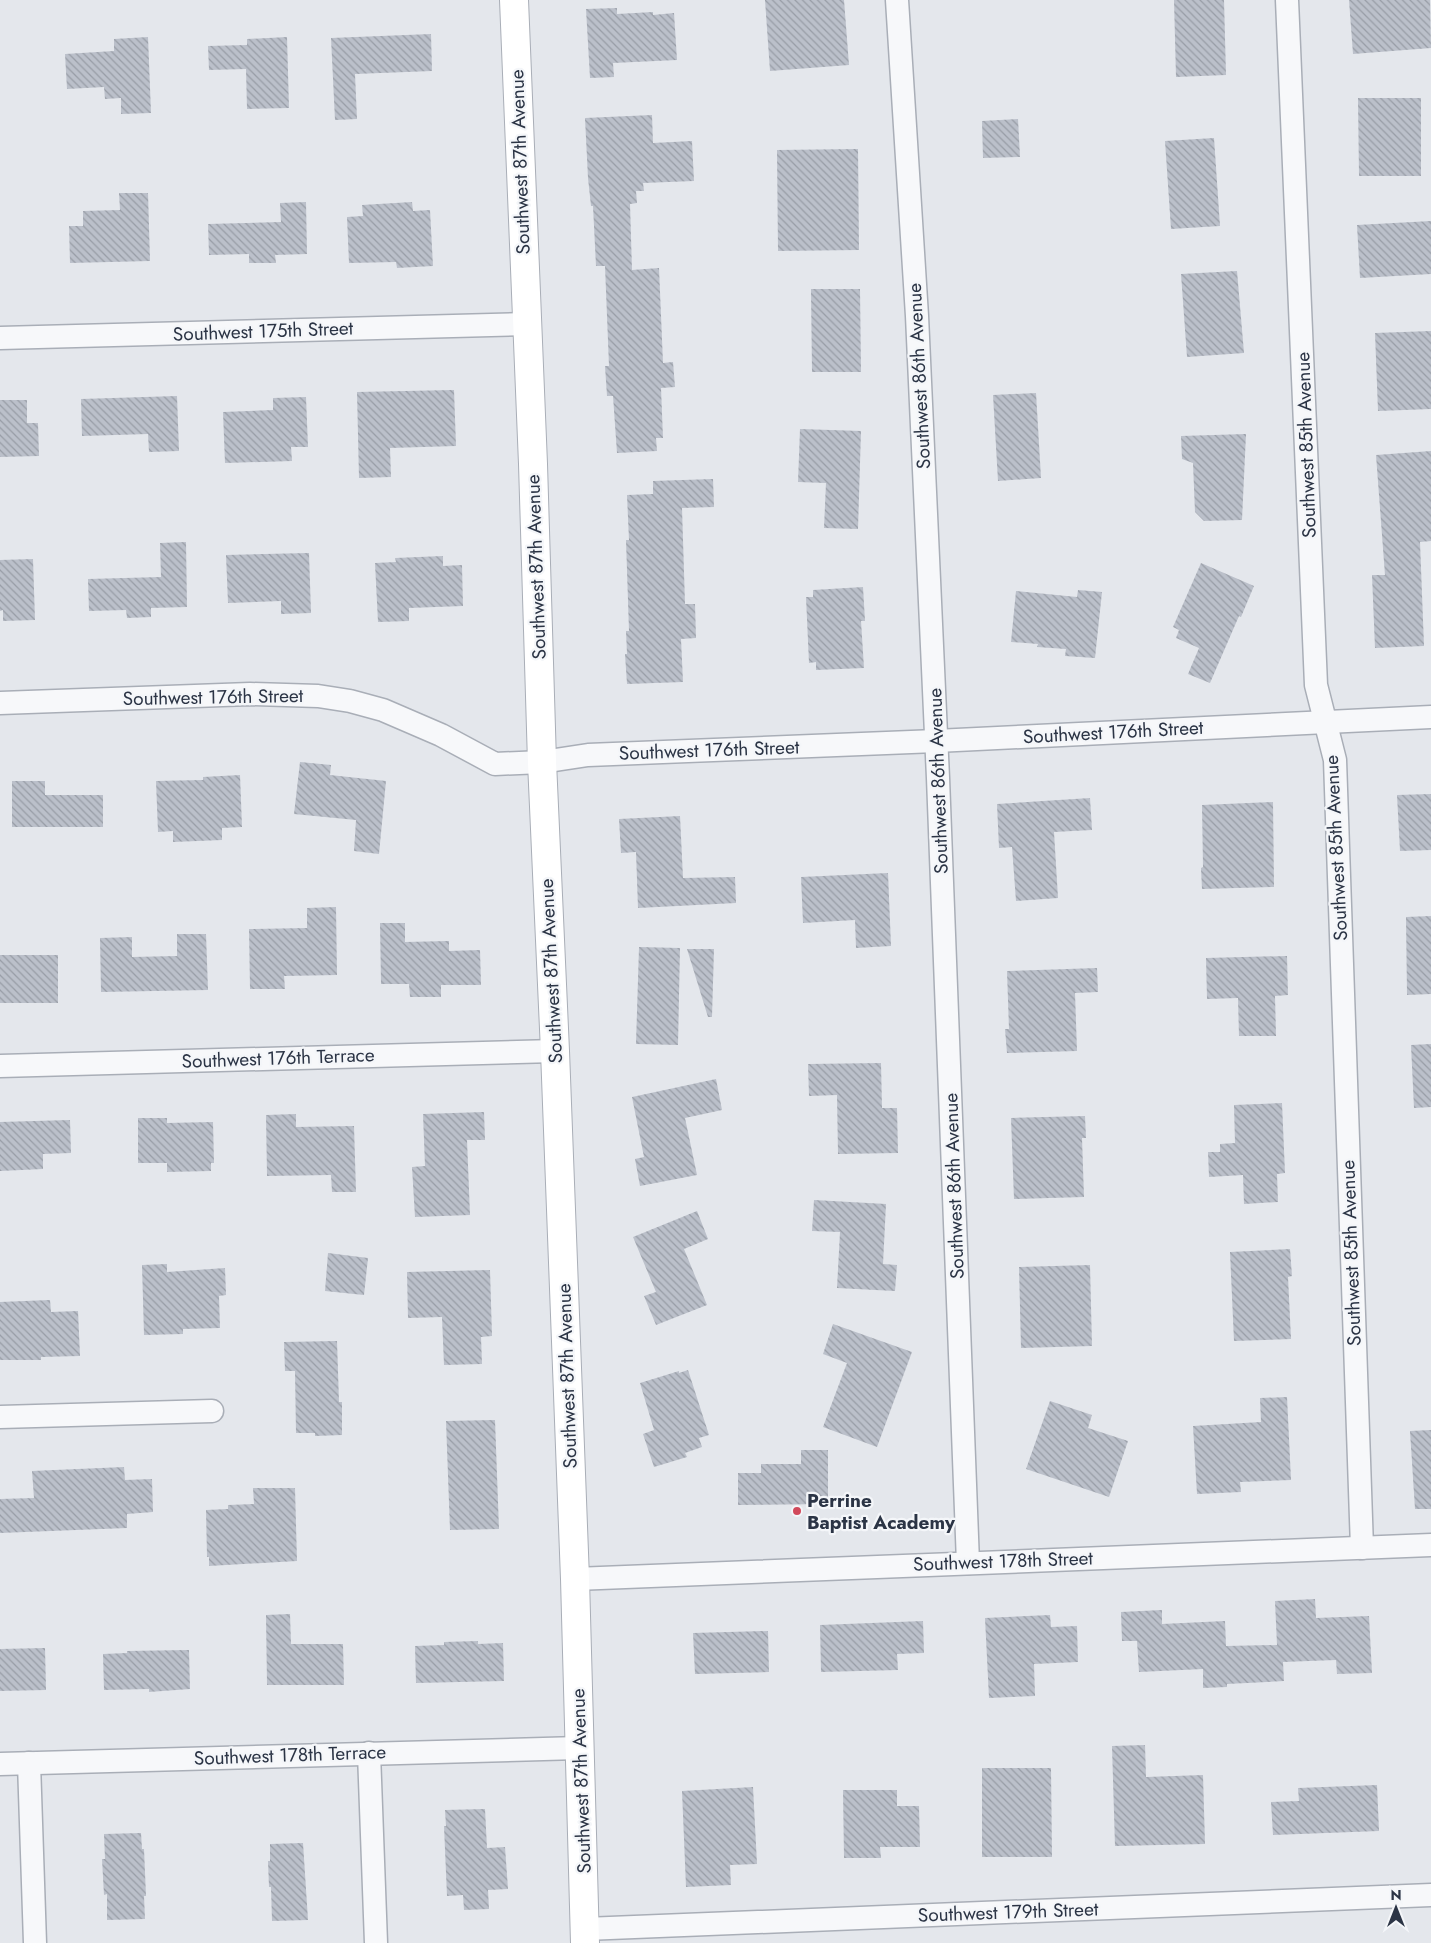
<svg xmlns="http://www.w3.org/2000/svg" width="1431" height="1943" font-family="Jost,sans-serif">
<defs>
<pattern id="building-back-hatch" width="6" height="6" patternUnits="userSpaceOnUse" patternTransform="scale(1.25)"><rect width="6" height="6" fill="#bbc0ca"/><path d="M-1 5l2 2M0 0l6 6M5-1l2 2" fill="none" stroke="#989da6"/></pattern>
</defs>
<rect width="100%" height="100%" fill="#e4e7ec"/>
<g fill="url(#building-back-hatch)">
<path d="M 765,0 L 844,0 L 849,65 L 770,71 Z"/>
<path d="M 1174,0 L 1224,0 L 1226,75 L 1176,77 Z"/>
<path d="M 1349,0 L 1430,0 L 1431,48 L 1353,54 Z"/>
<path d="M 617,8 L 617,14 L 653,12 L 653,15 L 674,13 L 677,60 L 613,63 L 614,77 L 590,78 L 586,9 Z"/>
<path d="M 431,34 L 432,71 L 355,74 L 357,119 L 335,120 L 331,38 Z"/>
<path d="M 148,37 L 151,113 L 121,114 L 121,98 L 105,99 L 104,87 L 67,89 L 65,54 L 114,51 L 114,39 Z"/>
<path d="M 287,37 L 289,108 L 247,109 L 246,69 L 209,70 L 208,46 L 247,45 L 247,39 Z"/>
<path d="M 1358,98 L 1421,98 L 1421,176 L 1359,176 Z"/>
<path d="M 652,115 L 653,143 L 692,141 L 694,181 L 643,183 L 644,191 L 636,191 L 637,203 L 630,204 L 632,270 L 659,268 L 663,363 L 673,362 L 675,387 L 661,388 L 663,438 L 656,438 L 657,451 L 617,453 L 613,396 L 607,396 L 605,366 L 609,366 L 605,266 L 596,266 L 593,206 L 591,206 L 588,178 L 585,118 Z"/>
<path d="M 1018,119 L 1020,157 L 983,158 L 982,121 Z"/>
<path d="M 1214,138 L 1220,226 L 1171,229 L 1165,141 Z"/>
<path d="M 858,149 L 859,250 L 778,251 L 777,150 Z"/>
<path d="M 119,193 L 148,193 L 150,261 L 70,263 L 69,226 L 83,226 L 83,211 L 120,210 Z"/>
<path d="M 306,202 L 307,254 L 275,255 L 276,263 L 249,263 L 249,254 L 209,255 L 208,224 L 281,222 L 280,203 Z"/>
<path d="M 412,202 L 413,211 L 430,210 L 433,266 L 397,268 L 396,262 L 349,263 L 347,217 L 363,216 L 362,205 Z"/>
<path d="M 1431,221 L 1431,274 L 1360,278 L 1357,225 Z"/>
<path d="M 1237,271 L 1244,353 L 1187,357 L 1181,274 Z"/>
<path d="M 811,289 L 860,289 L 861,372 L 812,372 Z"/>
<path d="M 1431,331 L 1431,409 L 1378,411 L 1375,333 Z"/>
<path d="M 454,390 L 456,446 L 390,448 L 391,477 L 359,478 L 357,392 Z"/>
<path d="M 1036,393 L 1041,478 L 998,481 L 993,395 Z"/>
<path d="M 177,396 L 179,451 L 149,452 L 148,434 L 82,436 L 81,399 Z"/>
<path d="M 306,397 L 308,447 L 291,447 L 292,461 L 225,463 L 223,412 L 273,410 L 273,398 Z"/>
<path d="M 0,400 L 27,400 L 27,423 L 38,423 L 39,456 L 0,457 Z"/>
<path d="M 800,429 L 861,431 L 858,529 L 824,528 L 826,483 L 798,482 Z"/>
<path d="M 1246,434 L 1242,520 L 1204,521 L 1195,512 L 1193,463 L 1182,459 L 1181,436 Z"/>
<path d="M 1431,451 L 1431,541 L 1420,542 L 1424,646 L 1375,648 L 1372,575 L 1385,575 L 1376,455 Z"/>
<path d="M 713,479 L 714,507 L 682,508 L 685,604 L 695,604 L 696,638 L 681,639 L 683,682 L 627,684 L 625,654 L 627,654 L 626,631 L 629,631 L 626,540 L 629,540 L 627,495 L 653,494 L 653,481 Z"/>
<path d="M 186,542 L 187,607 L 151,608 L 151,617 L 127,618 L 126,610 L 89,611 L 88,579 L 161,577 L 160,543 Z"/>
<path d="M 309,553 L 311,613 L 281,614 L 281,601 L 228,603 L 226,555 Z"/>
<path d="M 443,556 L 443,566 L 462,565 L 463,606 L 409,608 L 409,621 L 378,622 L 375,563 L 396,562 L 395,558 Z"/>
<path d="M 33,559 L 35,620 L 3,621 L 3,610 L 0,611 L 0,560 Z"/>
<path d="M 1201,563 L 1254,586 L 1241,617 L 1239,616 L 1210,683 L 1188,674 L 1199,648 L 1176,638 L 1179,630 L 1173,627 Z"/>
<path d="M 863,587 L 865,621 L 861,621 L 864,668 L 816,670 L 816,662 L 809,663 L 806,597 L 813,597 L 813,590 Z"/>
<path d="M 1078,590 L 1102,592 L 1095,658 L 1065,656 L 1066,649 L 1037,647 L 1038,644 L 1011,642 L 1016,591 L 1077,597 Z"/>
<path d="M 300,762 L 331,765 L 330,775 L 386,781 L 379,854 L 354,851 L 356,820 L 294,814 Z"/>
<path d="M 240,775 L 242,827 L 222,828 L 222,840 L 173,842 L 173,831 L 158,832 L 156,781 L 203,780 L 203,777 Z"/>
<path d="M 12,781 L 45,781 L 45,795 L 103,795 L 103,827 L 12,827 Z"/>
<path d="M 1431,794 L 1431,850 L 1400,851 L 1397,795 Z"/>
<path d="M 1090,798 L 1092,830 L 1054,832 L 1058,898 L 1016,901 L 1012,847 L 999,848 L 997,804 Z"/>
<path d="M 1273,802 L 1274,887 L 1202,889 L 1201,868 L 1203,867 L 1202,805 Z"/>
<path d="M 680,816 L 683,878 L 735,877 L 736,903 L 638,908 L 636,852 L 621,853 L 619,819 Z"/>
<path d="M 888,873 L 891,946 L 856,948 L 855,920 L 803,923 L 801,877 Z"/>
<path d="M 336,907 L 337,975 L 284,976 L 285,989 L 250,989 L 249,929 L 307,928 L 307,908 Z"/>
<path d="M 1431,916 L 1431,994 L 1407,995 L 1406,917 Z"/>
<path d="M 380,923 L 405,923 L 405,942 L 449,941 L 449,951 L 480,950 L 481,985 L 441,985 L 441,997 L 410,997 L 409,984 L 381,984 Z"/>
<path d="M 177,934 L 206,934 L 208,990 L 101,992 L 100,938 L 132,937 L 132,957 L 177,956 Z"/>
<path d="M 639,947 L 680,948 L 678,1045 L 636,1044 Z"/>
<path d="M 687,949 L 714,949 L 712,1017 L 708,1017 Z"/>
<rect x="0" y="955" width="58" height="48"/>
<path d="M 1287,956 L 1288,995 L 1275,996 L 1276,1036 L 1239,1036 L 1238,998 L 1207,999 L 1206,958 Z"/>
<path d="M 1097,968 L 1098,992 L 1075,993 L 1077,1051 L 1007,1053 L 1005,1029 L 1009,1029 L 1007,971 Z"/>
<path d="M 1431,1044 L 1431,1107 L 1414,1108 L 1411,1045 Z"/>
<path d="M 881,1063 L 882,1108 L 897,1108 L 898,1153 L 838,1154 L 837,1095 L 809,1096 L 808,1064 Z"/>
<path d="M 716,1079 L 722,1110 L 685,1118 L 697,1175 L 640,1186 L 635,1159 L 644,1157 L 632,1097 Z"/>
<path d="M 1282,1103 L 1285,1173 L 1277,1174 L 1278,1202 L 1244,1204 L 1243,1175 L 1209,1177 L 1208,1152 L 1220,1152 L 1220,1144 L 1235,1143 L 1234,1105 Z"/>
<path d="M 484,1112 L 485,1140 L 467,1140 L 470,1215 L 415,1217 L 412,1167 L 425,1166 L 423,1114 Z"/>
<path d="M 296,1114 L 296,1127 L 354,1126 L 356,1192 L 332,1192 L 331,1175 L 267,1176 L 266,1115 Z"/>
<path d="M 1085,1116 L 1086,1138 L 1082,1138 L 1084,1197 L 1014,1199 L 1011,1118 Z"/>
<path d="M 138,1118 L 167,1118 L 167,1123 L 213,1122 L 214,1163 L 211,1163 L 211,1171 L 167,1172 L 167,1163 L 138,1163 Z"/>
<path d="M 70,1120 L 71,1153 L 43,1154 L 43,1169 L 0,1171 L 0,1122 Z"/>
<path d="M 814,1200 L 886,1204 L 883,1264 L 897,1265 L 895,1291 L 837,1288 L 840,1232 L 812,1231 Z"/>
<path d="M 697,1211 L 708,1239 L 684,1249 L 707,1305 L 656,1325 L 644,1296 L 656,1292 L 633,1237 Z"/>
<path d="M 1290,1249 L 1292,1276 L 1288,1277 L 1291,1339 L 1234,1341 L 1230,1252 Z"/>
<path d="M 328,1253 L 368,1258 L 364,1295 L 325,1291 Z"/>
<path d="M 167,1264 L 167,1272 L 225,1268 L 226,1295 L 219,1296 L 220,1328 L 183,1329 L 183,1334 L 144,1335 L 142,1265 Z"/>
<path d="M 1090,1265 L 1092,1346 L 1021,1348 L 1019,1267 Z"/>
<path d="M 490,1270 L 492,1336 L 481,1337 L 482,1364 L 444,1365 L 442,1317 L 408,1318 L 407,1272 Z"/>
<path d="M 50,1300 L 51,1312 L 78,1311 L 80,1356 L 41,1357 L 41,1360 L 0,1360 L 0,1302 Z"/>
<path d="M 833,1324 L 912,1352 L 877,1447 L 823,1427 L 847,1363 L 823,1354 Z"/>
<path d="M 337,1341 L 339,1402 L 342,1402 L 342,1435 L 315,1436 L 315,1433 L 296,1433 L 295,1371 L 285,1371 L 284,1342 Z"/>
<path d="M 688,1370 L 709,1435 L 699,1438 L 702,1447 L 685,1453 L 687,1457 L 654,1467 L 643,1434 L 654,1430 L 640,1383 L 679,1371 L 679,1373 Z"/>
<path d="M 1287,1397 L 1291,1480 L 1240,1482 L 1241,1492 L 1197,1494 L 1193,1426 L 1261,1422 L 1260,1398 Z"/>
<path d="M 1050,1401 L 1092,1415 L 1088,1428 L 1128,1441 L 1109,1497 L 1026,1469 Z"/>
<path d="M 495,1420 L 499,1529 L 450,1530 L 446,1421 Z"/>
<path d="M 1431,1430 L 1431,1509 L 1415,1509 L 1410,1431 Z"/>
<path d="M 801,1450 L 828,1450 L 828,1504 L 738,1505 L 738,1473 L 761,1473 L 761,1464 L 801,1464 Z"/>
<path d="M 124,1467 L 125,1480 L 152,1479 L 153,1512 L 127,1514 L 127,1528 L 0,1533 L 0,1499 L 34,1498 L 32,1471 Z"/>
<path d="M 253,1488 L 295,1488 L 297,1561 L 209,1566 L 209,1557 L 207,1557 L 206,1510 L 228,1509 L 228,1505 L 254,1504 Z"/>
<path d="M 1315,1599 L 1316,1618 L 1369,1616 L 1372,1673 L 1337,1674 L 1336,1660 L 1283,1662 L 1284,1681 L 1227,1684 L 1227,1687 L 1203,1688 L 1203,1669 L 1139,1672 L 1137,1641 L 1122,1641 L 1121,1612 L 1162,1610 L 1162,1624 L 1225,1621 L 1226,1646 L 1277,1645 L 1275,1601 Z"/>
<path d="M 290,1614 L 291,1644 L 343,1644 L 344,1685 L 267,1685 L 266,1615 Z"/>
<path d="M 1050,1615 L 1051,1627 L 1077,1626 L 1078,1662 L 1034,1664 L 1035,1696 L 989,1698 L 985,1618 Z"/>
<path d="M 923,1621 L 924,1653 L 897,1654 L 898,1670 L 821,1672 L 820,1625 Z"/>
<path d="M 768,1631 L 769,1672 L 695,1674 L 693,1633 Z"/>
<path d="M 478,1641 L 478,1644 L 503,1643 L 504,1681 L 416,1683 L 415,1646 L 444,1645 L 444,1642 Z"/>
<path d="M 45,1648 L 46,1690 L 0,1691 L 0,1649 Z"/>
<path d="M 189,1650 L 190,1689 L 149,1692 L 149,1689 L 104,1690 L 103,1654 L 127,1653 L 127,1651 Z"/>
<path d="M 1145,1745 L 1146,1777 L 1203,1775 L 1205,1844 L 1115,1846 L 1112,1746 Z"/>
<path d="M 982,1768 L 1051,1768 L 1052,1857 L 982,1857 Z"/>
<path d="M 1377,1785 L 1379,1831 L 1273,1835 L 1271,1802 L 1299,1801 L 1298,1788 Z"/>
<path d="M 753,1787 L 757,1864 L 730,1865 L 731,1885 L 686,1887 L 682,1791 Z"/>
<path d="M 843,1790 L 897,1790 L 897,1806 L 919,1806 L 920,1847 L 880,1847 L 881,1858 L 844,1858 Z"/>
<path d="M 485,1809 L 487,1848 L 505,1847 L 508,1889 L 488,1890 L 489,1909 L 464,1910 L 463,1895 L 447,1896 L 444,1826 L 446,1826 L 445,1810 Z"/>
<path d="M 141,1833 L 142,1849 L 144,1849 L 146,1896 L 144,1896 L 145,1919 L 107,1920 L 107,1894 L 104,1895 L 102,1859 L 105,1859 L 104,1834 Z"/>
<path d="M 303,1843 L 308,1920 L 272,1921 L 271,1887 L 269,1887 L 268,1861 L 270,1861 L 270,1844 Z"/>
</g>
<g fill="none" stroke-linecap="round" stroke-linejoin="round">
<defs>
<g id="street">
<path d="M 897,0 L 917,316 L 938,778 L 968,1563"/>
<path d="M 1287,0 L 1316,685 L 1335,760 L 1362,1548"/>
<path d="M 0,338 L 527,324"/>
<path d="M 0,703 L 250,694 L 318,696 L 350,701 L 383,710 L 441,735 L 495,764 L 542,762 L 588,755 L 936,741 L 1431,717"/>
<path d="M 0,1066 L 555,1051"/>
<path d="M 0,1417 L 212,1411"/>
<path d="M 575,1579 L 1431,1545"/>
<path d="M 369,1753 L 376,1943"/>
<path d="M 29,1763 L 35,1943"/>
<path d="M 0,1764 L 579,1748"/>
<path d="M 585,1929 L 1431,1895"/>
</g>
<path id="secondary" d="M 514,0 L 533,464 L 542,762 L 555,1051 L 575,1579 L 585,1943"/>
</defs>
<use href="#street" stroke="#a9aeb7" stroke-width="25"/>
<use href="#secondary" stroke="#a9aeb7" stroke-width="30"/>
<use href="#street" stroke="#f7f8fa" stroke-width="22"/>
<use href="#secondary" stroke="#fff" stroke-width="28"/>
</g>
<circle fill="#d1495b" stroke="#f4f6f9" stroke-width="2" cx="797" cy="1511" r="5"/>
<g text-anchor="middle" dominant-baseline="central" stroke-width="4.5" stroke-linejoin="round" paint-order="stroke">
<g font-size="19" fill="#2b3445" stroke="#f4f6f9">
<text transform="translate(520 162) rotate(-92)">Southwest 87th Avenue</text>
<text transform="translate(263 331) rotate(-2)">Southwest 175th Street</text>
<text transform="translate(919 376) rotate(-93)">Southwest 86th Avenue</text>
<text transform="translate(1306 445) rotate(-92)">Southwest 85th Avenue</text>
<text transform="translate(536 567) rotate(-92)">Southwest 87th Avenue</text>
<text transform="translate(213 697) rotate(-1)">Southwest 176th Street</text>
<text transform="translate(1113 732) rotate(-3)">Southwest 176th Street</text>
<text transform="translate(709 750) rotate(-2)">Southwest 176th Street</text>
<text transform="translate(938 781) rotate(-92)">Southwest 86th Avenue</text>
<text transform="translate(1336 848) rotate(-93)">Southwest 85th Avenue</text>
<text transform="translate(551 971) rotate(-93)">Southwest 87th Avenue</text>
<text transform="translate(278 1058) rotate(-2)">Southwest 176th Terrace</text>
<text transform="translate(954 1186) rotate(-92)">Southwest 86th Avenue</text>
<text transform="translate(1351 1253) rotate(-92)">Southwest 85th Avenue</text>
<text transform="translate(567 1376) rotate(-92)">Southwest 87th Avenue</text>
<text transform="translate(1003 1561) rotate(-2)">Southwest 178th Street</text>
<text transform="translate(290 1755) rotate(-2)">Southwest 178th Terrace</text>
<text transform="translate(581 1781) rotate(-92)">Southwest 87th Avenue</text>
<text transform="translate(1008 1912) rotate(-2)">Southwest 179th Street</text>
</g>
<g font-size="19" font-weight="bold" fill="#2b3445" stroke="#f4f6f9" text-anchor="start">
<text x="807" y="1500">Perrine<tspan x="807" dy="22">Baptist Academy</tspan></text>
</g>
</g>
<g transform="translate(1396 1908)" stroke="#f4f6f9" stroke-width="4" paint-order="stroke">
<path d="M0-4L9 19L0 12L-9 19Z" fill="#2b3445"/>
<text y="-8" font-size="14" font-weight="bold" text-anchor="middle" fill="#2b3445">N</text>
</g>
</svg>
